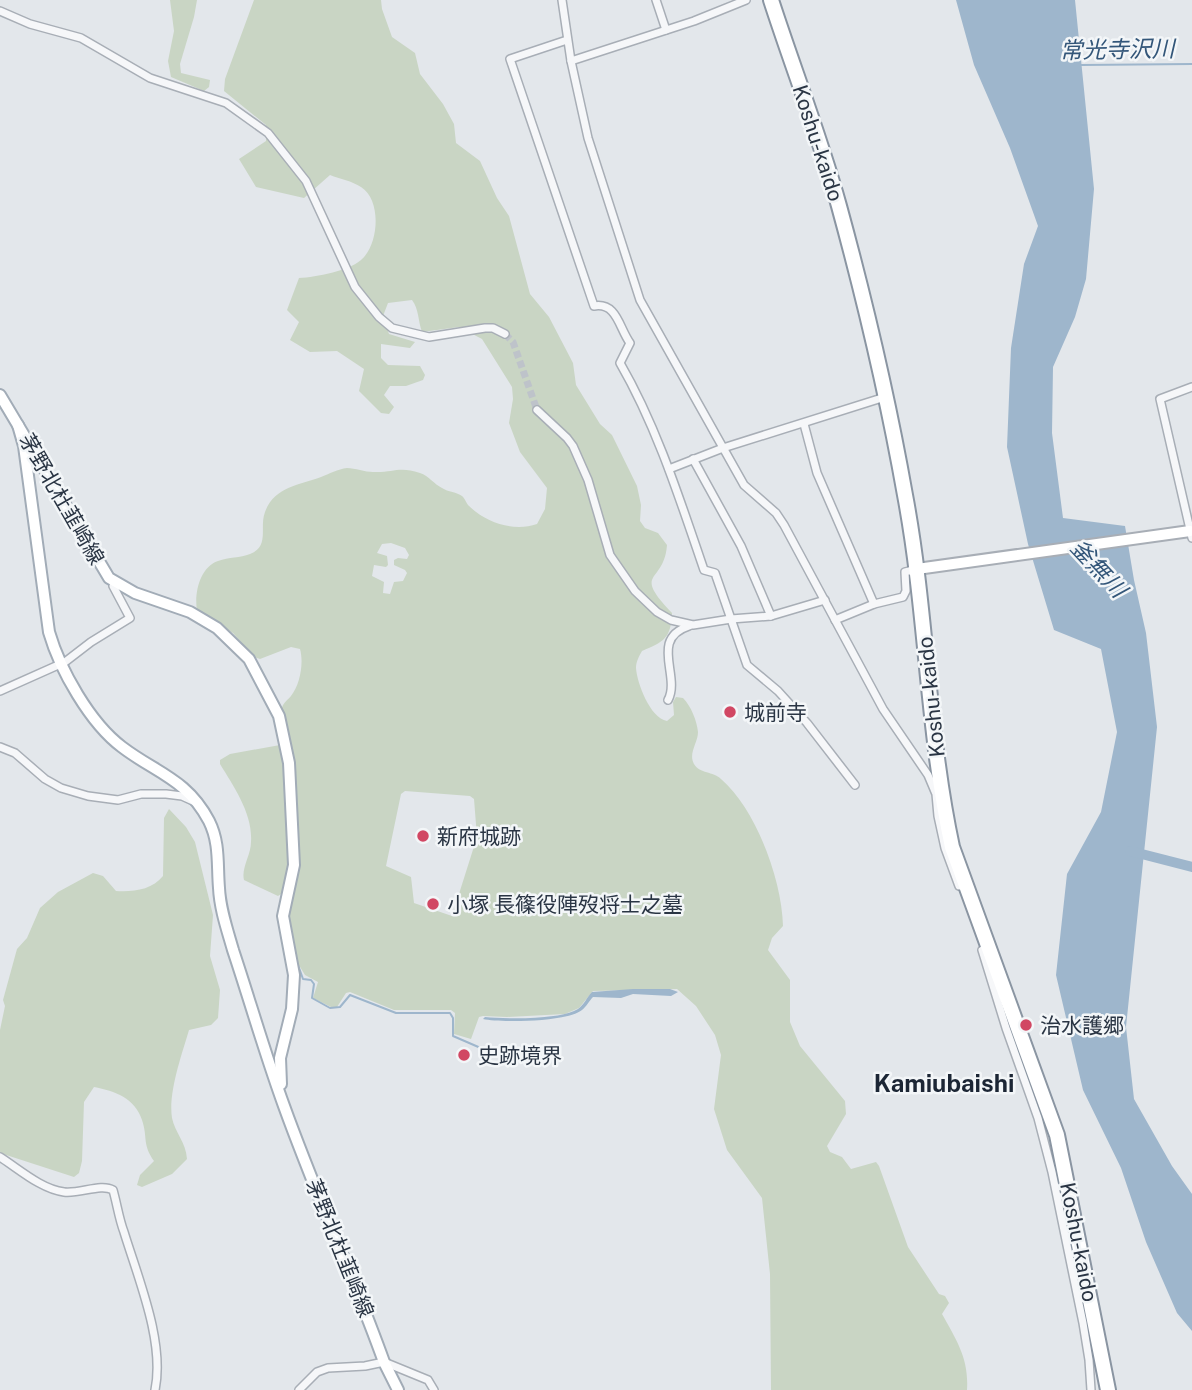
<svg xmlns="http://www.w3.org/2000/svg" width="1192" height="1390" font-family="'Public Sans','Noto Sans JP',sans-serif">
<rect width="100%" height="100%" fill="#e3e7eb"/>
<g fill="#c9d5c4" fill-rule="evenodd">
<path d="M 170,0 L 197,0 L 194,17 L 180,64 L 181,73 L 210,80 L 209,87 L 204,91 L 171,77 L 168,61 L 174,31 Z"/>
<path d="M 254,0 L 381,0 L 382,9 L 392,37 L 415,53 L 420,74 L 443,104 L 454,124 L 456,143 L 480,161 L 497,198 L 509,216 L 530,294 L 549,317 L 573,363 L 576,385 L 600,424 L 612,435 L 637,486 L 641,505 L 640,521 L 645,528 L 658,533 L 667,545 C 664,585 631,570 672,613 C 671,638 664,642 642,651 C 639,656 636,662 636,668 C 637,683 650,718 667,721 L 674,715 L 673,702 L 676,697 L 683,698 C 691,706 697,721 698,732 C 698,743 688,753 694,764 C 700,774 713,771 721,779 C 756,809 782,880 783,926 L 772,938 L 768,950 L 790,980 L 790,1022 L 800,1046 L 845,1101 L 846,1114 L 827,1146 L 830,1152 L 842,1157 L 851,1169 L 876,1162 L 879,1166 L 908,1247 L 939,1294 L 945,1296 L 949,1303 L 942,1314 C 957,1341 969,1359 967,1390 L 771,1390 L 770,1274 L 762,1198 L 727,1150 L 714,1109 L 721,1055 L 715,1035 L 696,1006 L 677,989 L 593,991 L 579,1008 L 565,1014 L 507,1017 L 483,1016 L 479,1017 L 471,1039 L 454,1034 L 455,1013 L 451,1010 L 394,1010 L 350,992 L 346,993 L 337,1007 L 333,1008 L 313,998 L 318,982 L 305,975 L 297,962 L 287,924 L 288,910 L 296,871 L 281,711 C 283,702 286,702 291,696 C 300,685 304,663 300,649 L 291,647 L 260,659 L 254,657 L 233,633 L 197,610 C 194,593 200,567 218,561 C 229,557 240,558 250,554 C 270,546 259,528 265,512 C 274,487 299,485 321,477 C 329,474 338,469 347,468 C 355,468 365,472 373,472 C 393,473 399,466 420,473 C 429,476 434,484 442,488 C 448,492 457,492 462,496 C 464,497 467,504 468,505 C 486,523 514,532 537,524 L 545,509 L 547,488 L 520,452 L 509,423 L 513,399 L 512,387 L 482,339 L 459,327 L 422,332 C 418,321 419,309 412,300 L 388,303 L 383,316 L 389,334 L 415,342 L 410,348 L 381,344 L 381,358 L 388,365 L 420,366 L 425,375 L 423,380 L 406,386 L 390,386 L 384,395 L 394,407 L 389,414 L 381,413 L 359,391 L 364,369 L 337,351 L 310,352 L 290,340 L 299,322 L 287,310 L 299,278 C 317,277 348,271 361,260 C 379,245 382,200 361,187 C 352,181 340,179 330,175 L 304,198 L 256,187 L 239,159 L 266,141 L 266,125 L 224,91 L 225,79 ZM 391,543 L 405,548 L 409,555 L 407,559 L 398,558 L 394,560 L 394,565 L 405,570 L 407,573 L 403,581 L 394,582 L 390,594 L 383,593 L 384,582 L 372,576 L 374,565 L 386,567 L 388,565 L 387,556 L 377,553 L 382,544 ZM 405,791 L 470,796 L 474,799 L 477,837 L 452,916 L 414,903 L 411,877 L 386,866 L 401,794 Z"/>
<path d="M 280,745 L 284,748 L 290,866 L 284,892 L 278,896 L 244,880 C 241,868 251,855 251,842 C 253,814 234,787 220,764 L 220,760 L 230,754 Z"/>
<path d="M 169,809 L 186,827 L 195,842 L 213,915 L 210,956 L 220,990 L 218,1018 L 211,1025 L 189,1030 C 182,1054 168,1093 172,1118 C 175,1133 186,1142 187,1159 L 172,1174 L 142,1187 L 137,1185 L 140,1175 L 154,1161 C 142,1144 148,1138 142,1120 C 135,1098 115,1091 94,1087 L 84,1102 L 82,1161 L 79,1173 L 74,1177 L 0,1153 L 0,1030 L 5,1006 L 3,1000 L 17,949 L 27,938 L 40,908 L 58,892 L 93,873 L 103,876 L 116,891 C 133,892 152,890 163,876 L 164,818 Z"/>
</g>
<g fill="#9eb6cc">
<path d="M 956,0 L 1075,0 L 1094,189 L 1086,279 L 1075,317 L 1053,367 L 1052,433 L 1063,518 L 1125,526 L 1134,580 L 1146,633 L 1157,727 L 1126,1027 L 1134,1099 L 1172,1166 L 1192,1194 L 1192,1331 L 1177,1313 L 1146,1242 L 1121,1168 L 1083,1090 L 1056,975 L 1067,874 L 1101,812 L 1117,732 L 1101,649 L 1054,630 L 1028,544 L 1007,447 L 1011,348 L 1024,264 L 1038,226 L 1010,148 L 974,65 Z"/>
<path d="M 633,989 L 670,989 L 678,992 L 671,996 L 633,994 L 621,998 L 593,997 C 589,1001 587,1006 582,1010 C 567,1022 502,1023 483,1019 L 485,1017 C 507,1019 560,1020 578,1009 C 584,1005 587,997 592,992 Z"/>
</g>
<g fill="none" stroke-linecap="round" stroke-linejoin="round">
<g stroke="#9eb6cc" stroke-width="2">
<path d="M 1081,65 L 1192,64"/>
<path d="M 298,965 L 303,979 L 311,980 L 314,984 L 312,998 L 330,1008 L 340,1007 L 350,995 L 396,1013 L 450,1013 L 453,1018 L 453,1036 L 483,1049"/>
</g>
<path stroke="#9eb6cc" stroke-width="10" d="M 1130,851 L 1192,867"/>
<path stroke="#bec3ca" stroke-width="7" stroke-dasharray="7 3.5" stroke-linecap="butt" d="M 505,334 L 513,342 L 537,410"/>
<defs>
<g id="street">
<path d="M 562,0 L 571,61 L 588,138 L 640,300 L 744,485 L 776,513 L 784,525 L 883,709 L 928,775 L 936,794 L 938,816 L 945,848 L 959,886 L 965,884"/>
<path d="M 656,0 L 666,30"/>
<path d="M 0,11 L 30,24 L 81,38 L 150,78 L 226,103 L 268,133 L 306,181 L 355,287 L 379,317 L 392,328 L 429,337 L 485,328 L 493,328 L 505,334"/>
<path d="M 567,40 L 510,59 L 594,306 C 617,302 619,328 630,343 L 620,363 C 657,427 680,500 704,570 L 715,573 L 747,665 L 778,691 L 807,723 L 855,785"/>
<path d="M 571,61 L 694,21 L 746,0"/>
<path d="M 1192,387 L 1160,399 L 1192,538"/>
<path d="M 537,410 L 567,438 L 573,446 L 588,480 L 610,555 L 635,591 L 657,612 L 671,620 L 693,625 L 731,619 L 771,616 L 825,600"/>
<path d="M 804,424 L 817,473 L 874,604"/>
<path d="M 693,459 L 741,546 L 771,616"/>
<path d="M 669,469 L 723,448 L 885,397"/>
<path d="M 835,620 L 874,604 L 903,597 L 906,591 L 905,572 L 917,569"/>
<path d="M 0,691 L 65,662 L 91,642 L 130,618 L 113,586 L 114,583"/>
<path d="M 668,700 C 681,676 649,639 689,626"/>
<path d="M 0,747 L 15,753 L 45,779 L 61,788 L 88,796 L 118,800 L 141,794 L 166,794 L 182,796 L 193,801"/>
<path d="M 982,950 L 1006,1028 L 1038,1118 L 1052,1172 L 1083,1323 L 1089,1360 L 1091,1390"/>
<path d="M 0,1157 C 19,1169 41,1189 64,1192 C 80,1194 101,1183 113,1190 C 117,1204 119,1219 124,1232 C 138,1278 165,1342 155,1390"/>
<path d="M 299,1390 L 317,1372 L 328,1368 L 365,1366 L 384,1362 L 428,1380 L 434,1390"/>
</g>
<path id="secondary" d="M 917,569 L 1190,531"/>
<g id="primary">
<path d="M 0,395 L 109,578 L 135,593 L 190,612 L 217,628 L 249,659 L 279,716 L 289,763 L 294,865 L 283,916 L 294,975 L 292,1009 L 280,1058 L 281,1084"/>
<path d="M 18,425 L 24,446 L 49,632 C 60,670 90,723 122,747 C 156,773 187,779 209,821 C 220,843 217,864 219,888 C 220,909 227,929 233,950 C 250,1001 265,1054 284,1106 C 315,1192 353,1276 384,1362 L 398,1390"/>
</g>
<path id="highway" d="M 771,0 C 793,68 820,137 839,206 C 865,301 888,399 905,495 C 927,612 927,731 952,847 L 1057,1135 L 1108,1390"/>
</defs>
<use href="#street" stroke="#a8aeb6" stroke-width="10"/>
<use href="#secondary" stroke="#a8aeb6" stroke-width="14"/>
<use href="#primary" stroke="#a2acb7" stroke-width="14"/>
<use href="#highway" stroke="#8a95a2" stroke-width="18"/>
<use href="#street" stroke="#f6f7f9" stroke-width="7"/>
<use href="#secondary" stroke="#fff" stroke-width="10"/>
<use href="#primary" stroke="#fff" stroke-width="10"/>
<use href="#highway" stroke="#fff" stroke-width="14"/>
</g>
<g fill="#d14763" stroke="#f3f6f8" stroke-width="2.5">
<circle cx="730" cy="712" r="7"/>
<circle cx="423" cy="836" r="7"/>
<circle cx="433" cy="904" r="7"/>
<circle cx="1026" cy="1025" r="7"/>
<circle cx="464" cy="1055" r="7"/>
</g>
<g text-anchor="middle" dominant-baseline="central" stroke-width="5" stroke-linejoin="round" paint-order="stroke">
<g font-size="21" fill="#2a3544" stroke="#f3f6f8">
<text transform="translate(818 143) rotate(72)">Koshu-kaido</text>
<text transform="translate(62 499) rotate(60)">茅野北杜韮崎線</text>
<text transform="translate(931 697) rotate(-96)">Koshu-kaido</text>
<text transform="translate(1079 1242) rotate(79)">Koshu-kaido</text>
<text transform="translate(340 1248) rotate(68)">茅野北杜韮崎線</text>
</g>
<g font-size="21" fill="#2a3544" stroke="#f3f6f8" text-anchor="start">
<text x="744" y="712">城前寺</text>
<text x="437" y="836">新府城跡</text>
<text x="447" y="904">小塚 長篠役陣歿将士之墓</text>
<text x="1040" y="1025">治水護郷</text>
<text x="478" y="1055">史跡境界</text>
</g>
<g font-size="23" font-style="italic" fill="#335679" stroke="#f3f6f8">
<text transform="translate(1117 49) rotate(-1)">常光寺沢川</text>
<text transform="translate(1099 568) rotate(47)">釜無川</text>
</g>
<g font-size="24" font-weight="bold" fill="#1c2635" stroke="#f3f6f8">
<text x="944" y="1083">Kamiubaishi</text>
</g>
</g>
</svg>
